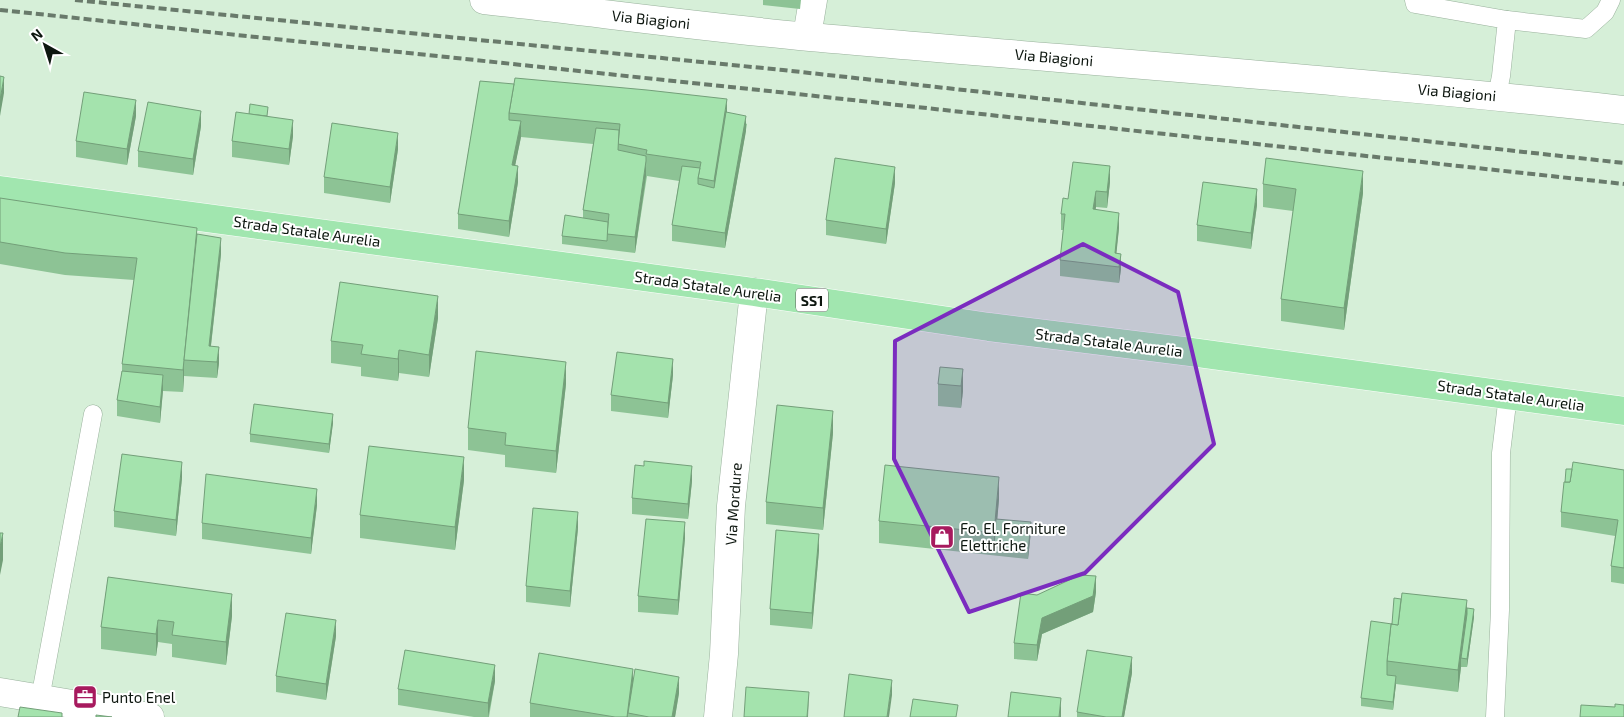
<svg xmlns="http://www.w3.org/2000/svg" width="1624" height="717" font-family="'Exo 2',sans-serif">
<rect width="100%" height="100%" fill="#d6efd8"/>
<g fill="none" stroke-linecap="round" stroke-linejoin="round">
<defs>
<g id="lane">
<path d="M 1414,0 L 1415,4 L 1507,20 L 1501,76 L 1497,96"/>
<path d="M 1507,20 L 1586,29 L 1605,12 L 1611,0"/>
<path d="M 40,699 L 93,414"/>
<path d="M 1495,717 L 1500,610 L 1501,453 L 1508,395"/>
</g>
<g id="street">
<path d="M 484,0 C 593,12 701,27 810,37 C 1082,61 1353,80 1624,110"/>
<path d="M 807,36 L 813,0"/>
<path d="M 0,692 L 150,717"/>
<path d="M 718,717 L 724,654 L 731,506 L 754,292"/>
</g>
<path id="primary" d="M 0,190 L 754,292 L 989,327 L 1191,352 L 1624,411"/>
</defs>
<use href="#lane" stroke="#99b19c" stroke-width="19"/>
<use href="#street" stroke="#99b19c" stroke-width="29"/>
<use href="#primary" stroke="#fff" stroke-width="29"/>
<use href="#lane" stroke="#fff" stroke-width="18"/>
<use href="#street" stroke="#fff" stroke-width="28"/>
<use href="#primary" stroke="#a1e6af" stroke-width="28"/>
<g stroke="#697a6b" stroke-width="4" stroke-dasharray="8 4" stroke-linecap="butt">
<path d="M 75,0 L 783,70 L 1624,163"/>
<path d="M 0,10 L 788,93 L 1624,184"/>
</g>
</g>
<g fill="#8dc395">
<path d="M 763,0 L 801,0 L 800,9 L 763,5 Z"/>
<path d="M 480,81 L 727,113 L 747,124 L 725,248 L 672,241 L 672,225 L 679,181 L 647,176 L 635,253 L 562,244 L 562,236 L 583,218 L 583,210 L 593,144 L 521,137 L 515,165 L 518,182 L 509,237 L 458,229 L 458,214 Z"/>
<path d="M 136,116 L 127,165 L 76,157 L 76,141 Z"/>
<path d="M 268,117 L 293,136 L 289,165 L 232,157 L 232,141 Z"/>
<path d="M 201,126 L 193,175 L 138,167 L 138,151 Z"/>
<path d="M 398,149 L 390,203 L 324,193 L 324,177 Z"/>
<path d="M 1110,182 L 1107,208 L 1096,207 L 1095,210 L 1119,228 L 1116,253 L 1121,269 L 1119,283 L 1060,276 L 1060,260 L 1063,230 L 1061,230 L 1061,214 L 1068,199 Z"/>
<path d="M 895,183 L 886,244 L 826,235 L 826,220 Z"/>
<path d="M 1263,184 L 1363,193 L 1344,330 L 1281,321 L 1281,299 L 1293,211 L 1263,207 Z"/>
<path d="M 0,198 L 197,234 L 221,254 L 211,346 L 219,363 L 217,378 L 184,376 L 183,392 L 163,391 L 160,423 L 117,416 L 117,400 L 122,371 L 122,364 L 134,280 L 65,275 L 0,264 Z"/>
<path d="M 1257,205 L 1251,249 L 1197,241 L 1197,225 Z"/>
<path d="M 438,318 L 429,377 L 399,373 L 398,381 L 361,376 L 361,367 L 331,363 L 331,341 Z"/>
<path d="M 963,369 L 963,391 L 961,408 L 938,406 L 938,384 Z"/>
<path d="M 673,375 L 668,418 L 611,411 L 611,395 Z"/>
<path d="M 566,384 L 556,473 L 505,467 L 505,455 L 468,450 L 468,428 Z"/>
<path d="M 333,423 L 329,453 L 250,442 L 250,434 Z"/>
<path d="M 833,433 L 823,530 L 766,524 L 766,502 Z"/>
<path d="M 644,466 L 692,481 L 688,519 L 632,514 L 632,498 Z"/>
<path d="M 1572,469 L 1624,470 L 1624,584 L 1611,582 L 1611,566 L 1615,536 L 1561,527 L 1561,512 L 1565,482 Z"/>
<path d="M 182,478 L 176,536 L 114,527 L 114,511 Z"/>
<path d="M 464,480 L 455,550 L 360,538 L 360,515 Z"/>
<path d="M 999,499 L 997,519 L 1031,531 L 1028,559 L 879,543 L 879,521 Z"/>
<path d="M 317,505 L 311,554 L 202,539 L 202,523 Z"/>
<path d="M 578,528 L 570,607 L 526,602 L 526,586 Z"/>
<path d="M 685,538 L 678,615 L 638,612 L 638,596 Z"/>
<path d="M 819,550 L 812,629 L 770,625 L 770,609 Z"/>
<path d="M 108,577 L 232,616 L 226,665 L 172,657 L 172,644 L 158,642 L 156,656 L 101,649 L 101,627 Z"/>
<path d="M 1096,592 L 1093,612 L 1042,634 L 1037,661 L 1014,659 L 1014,643 L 1037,595 Z"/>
<path d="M 1467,608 L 1474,617 L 1467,667 L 1461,667 L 1458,692 L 1396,684 L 1393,710 L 1361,706 L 1361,698 L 1392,624 Z"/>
<path d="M 336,636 L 326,700 L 276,692 L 276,676 Z"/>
<path d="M 1132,673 L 1124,717 L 1077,717 L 1077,712 Z"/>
<path d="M 633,678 L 679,693 L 675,717 L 530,717 L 530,703 Z"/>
<path d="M 495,681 L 489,717 L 474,717 L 398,705 L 398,689 Z"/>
</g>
<g fill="#739f79">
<path d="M 4,77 L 4,93 L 0,116 L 0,100 Z"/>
<path d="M 727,99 L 727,120 L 714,204 L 714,181 Z"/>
<path d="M 136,100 L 136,116 L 127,165 L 127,149 Z"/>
<path d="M 201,111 L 201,126 L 193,175 L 193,159 Z"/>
<path d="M 746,116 L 746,131 L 725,248 L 725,233 Z"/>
<path d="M 293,120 L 293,136 L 289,165 L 289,149 Z"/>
<path d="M 521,121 L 521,137 L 512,181 L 512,165 Z"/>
<path d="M 398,133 L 398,149 L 390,203 L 390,187 Z"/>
<path d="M 646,161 L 646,176 L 635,253 L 635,237 Z"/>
<path d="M 518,166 L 518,182 L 509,237 L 509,221 Z"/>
<path d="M 1110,166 L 1110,182 L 1107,208 L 1107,192 Z"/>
<path d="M 895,167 L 895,183 L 886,244 L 886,229 Z"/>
<path d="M 1363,171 L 1363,193 L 1344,330 L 1344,308 Z"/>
<path d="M 1257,189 L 1257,205 L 1251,249 L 1251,233 Z"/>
<path d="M 1096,191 L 1096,207 L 1093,225 L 1093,209 Z"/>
<path d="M 1119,213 L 1119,228 L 1115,268 L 1115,253 Z"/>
<path d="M 197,228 L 197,250 L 184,360 L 184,376 L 183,392 L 183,370 Z"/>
<path d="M 221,238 L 221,254 L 209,362 L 209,346 Z"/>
<path d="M 1121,254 L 1121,269 L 1119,283 L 1119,267 Z"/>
<path d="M 438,296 L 438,318 L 429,377 L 429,355 Z"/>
<path d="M 219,347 L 219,363 L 217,378 L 217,362 Z"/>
<path d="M 399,350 L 399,373 L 398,381 L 398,359 Z"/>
<path d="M 673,359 L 673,375 L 668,418 L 668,403 Z"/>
<path d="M 566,362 L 566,384 L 556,473 L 556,451 Z"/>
<path d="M 963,369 L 963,391 L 961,408 L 961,386 Z"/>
<path d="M 163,375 L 163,390 L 160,423 L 160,407 Z"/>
<path d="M 833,411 L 833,433 L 823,530 L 823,508 Z"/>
<path d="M 333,414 L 333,423 L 329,453 L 329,444 Z"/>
<path d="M 464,457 L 464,480 L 455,550 L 455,527 Z"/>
<path d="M 182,462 L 182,478 L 176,536 L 176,520 Z"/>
<path d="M 692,466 L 692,481 L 688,519 L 688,504 Z"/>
<path d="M 999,477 L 999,499 L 995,547 L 994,547 L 994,555 L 994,533 Z"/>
<path d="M 317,489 L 317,505 L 311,554 L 311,538 Z"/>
<path d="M 578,512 L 578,528 L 570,607 L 570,591 Z"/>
<path d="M 685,522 L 685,538 L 678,615 L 678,600 Z"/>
<path d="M 1031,522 L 1031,531 L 1028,559 L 1028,551 Z"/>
<path d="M 3,533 L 3,560 L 0,575 L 0,547 Z"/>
<path d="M 819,534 L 819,550 L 812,629 L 812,613 Z"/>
<path d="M 1096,576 L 1096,592 L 1093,612 L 1042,634 L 1037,661 L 1037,645 L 1042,618 Z"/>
<path d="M 232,594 L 232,616 L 226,665 L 226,642 Z"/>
<path d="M 1467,600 L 1467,623 L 1461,658 L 1461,667 L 1458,692 L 1458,670 Z"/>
<path d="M 1474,609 L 1474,617 L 1467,667 L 1467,659 Z"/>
<path d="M 158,620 L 158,642 L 156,656 L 156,634 Z"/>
<path d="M 336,620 L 336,636 L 326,700 L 326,684 Z"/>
<path d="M 1132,657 L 1132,673 L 1124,717 L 1122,717 Z"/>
<path d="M 495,665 L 495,681 L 488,717 L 488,703 Z"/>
<path d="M 633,669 L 633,691 L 628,713 L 628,717 L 627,717 Z"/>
<path d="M 1396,676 L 1396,684 L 1393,710 L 1393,702 Z"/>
<path d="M 679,677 L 679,693 L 675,717 L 672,717 Z"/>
<path d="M 892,680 L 892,695 L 889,717 L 887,717 Z"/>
<path d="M 809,692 L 808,717 L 807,717 Z"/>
<path d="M 1061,698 L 1061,717 L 1059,717 Z"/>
</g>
<g fill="#a4e3ad" stroke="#739f79">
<path d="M 0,76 L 4,77 L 0,100 Z"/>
<path d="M 515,78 L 647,90 L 727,99 L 714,181 L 698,178 L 701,162 L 646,154 L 647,150 L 618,144 L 620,124 L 509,113 Z"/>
<path d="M 480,81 L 514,84 L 509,113 L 509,120 L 521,121 L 512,165 L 518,166 L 509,221 L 458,214 Z"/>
<path d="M 84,92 L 136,100 L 127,149 L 76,141 Z"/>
<path d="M 148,102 L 201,111 L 193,159 L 138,151 Z"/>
<path d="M 250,104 L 268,107 L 267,116 L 249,114 Z"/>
<path d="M 236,112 L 293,120 L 289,149 L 232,141 Z"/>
<path d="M 726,112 L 746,116 L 725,233 L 672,225 L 682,166 L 700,168 L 698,178 L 698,184 L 714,188 Z"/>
<path d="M 332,123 L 398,133 L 390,187 L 324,177 Z"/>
<path d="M 596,128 L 619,130 L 618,150 L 646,156 L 646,161 L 635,237 L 607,234 L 609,214 L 583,210 Z"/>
<path d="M 835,158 L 895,167 L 886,229 L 826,220 Z"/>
<path d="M 1266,158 L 1363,171 L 1344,308 L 1281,299 L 1296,189 L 1263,184 Z"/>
<path d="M 1073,162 L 1110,166 L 1107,192 L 1096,191 L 1093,209 L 1119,213 L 1115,253 L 1121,254 L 1119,267 L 1060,260 L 1065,214 L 1061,214 L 1063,198 L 1068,199 Z"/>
<path d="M 1203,182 L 1257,189 L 1251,233 L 1197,225 Z"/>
<path d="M 0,198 L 197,228 L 183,370 L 122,364 L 137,258 L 65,253 L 0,242 Z"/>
<path d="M 565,215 L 608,222 L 607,241 L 562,236 Z"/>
<path d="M 197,234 L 221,238 L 209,346 L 219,347 L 217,362 L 184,360 Z"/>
<path d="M 340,282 L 438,296 L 429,355 L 399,350 L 398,359 L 361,354 L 363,345 L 331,341 Z"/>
<path d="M 476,351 L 566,362 L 556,451 L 505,445 L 506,433 L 468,428 Z"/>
<path d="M 617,352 L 673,359 L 668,403 L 611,395 Z"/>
<path d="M 940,367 L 963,369 L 961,386 L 938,384 Z"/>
<path d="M 122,371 L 163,375 L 160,407 L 117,400 Z"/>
<path d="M 254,404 L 333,414 L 329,444 L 250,434 Z"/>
<path d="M 777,405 L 833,411 L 823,508 L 766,502 Z"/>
<path d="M 369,446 L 464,457 L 455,527 L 360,515 Z"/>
<path d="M 122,454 L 182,462 L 176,520 L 114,511 Z"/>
<path d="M 644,461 L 692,466 L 688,504 L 632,498 L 635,465 L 644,466 Z"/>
<path d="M 1573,462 L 1624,470 L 1624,568 L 1611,566 L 1618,520 L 1561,512 L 1564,482 L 1570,482 Z"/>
<path d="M 885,465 L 999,477 L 994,533 L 879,521 Z"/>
<path d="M 1566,469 L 1572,469 L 1570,482 L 1565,482 Z"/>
<path d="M 206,474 L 317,489 L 311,538 L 202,523 Z"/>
<path d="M 533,508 L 578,512 L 570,591 L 526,586 Z"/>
<path d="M 646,519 L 685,522 L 678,600 L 638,596 Z"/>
<path d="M 996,519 L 1031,522 L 1028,551 L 994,547 Z"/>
<path d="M 776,530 L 819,534 L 812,613 L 770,609 Z"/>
<path d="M 0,533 L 3,533 L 0,547 Z"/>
<path d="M 1080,575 L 1096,576 L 1093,596 L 1042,618 L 1037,645 L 1014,643 L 1021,593 L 1037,595 Z"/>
<path d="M 108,577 L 232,594 L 226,642 L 172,635 L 174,622 L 158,620 L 156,634 L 101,627 Z"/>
<path d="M 1402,593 L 1467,600 L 1458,670 L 1387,661 L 1391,624 L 1398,625 Z"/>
<path d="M 1394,598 L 1401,599 L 1398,625 L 1391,624 L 1387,661 L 1387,675 L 1396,676 L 1393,702 L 1361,698 L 1371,621 L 1392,624 Z"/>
<path d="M 1467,608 L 1474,609 L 1467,659 L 1461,658 L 1467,614 Z"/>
<path d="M 286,613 L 336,620 L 326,684 L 276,676 Z"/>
<path d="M 405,650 L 495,665 L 488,703 L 398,689 Z"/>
<path d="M 1087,650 L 1132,657 L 1122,717 L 1106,717 L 1077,712 Z"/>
<path d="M 539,653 L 633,669 L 627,717 L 615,717 L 530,703 Z"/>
<path d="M 635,669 L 679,677 L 672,717 L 649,717 L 628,713 Z"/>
<path d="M 849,674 L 892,680 L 887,717 L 844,717 Z"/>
<path d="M 746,687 L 809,692 L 807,717 L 744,717 Z"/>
<path d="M 1011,692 L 1061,698 L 1059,717 L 1008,717 Z"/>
<path d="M 913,699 L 958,705 L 956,717 L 910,717 Z"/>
<path d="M 1615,704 L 1624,705 L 1624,717 L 1580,717 L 1581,705 L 1615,707 Z"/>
<path d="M 20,707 L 62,713 L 62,717 L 18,717 Z"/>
<path d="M 96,715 L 112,717 L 96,717 Z"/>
</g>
<path fill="#7b2cbf" fill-opacity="0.2" stroke="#7b2cbf" stroke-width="4" stroke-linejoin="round" d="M 1083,244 L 1178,292 L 1214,444 L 1085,573 L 969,612 L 894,459 L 895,341 Z"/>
<defs>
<symbol id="shop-square" viewBox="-11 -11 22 22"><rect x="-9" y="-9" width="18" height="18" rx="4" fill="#a71a5e" stroke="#fff"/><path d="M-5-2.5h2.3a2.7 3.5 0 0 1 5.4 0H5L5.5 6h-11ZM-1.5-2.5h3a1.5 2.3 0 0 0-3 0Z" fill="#fff"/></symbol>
<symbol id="office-square" viewBox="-11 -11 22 22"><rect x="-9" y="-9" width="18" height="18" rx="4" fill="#a71a5e" stroke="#fff"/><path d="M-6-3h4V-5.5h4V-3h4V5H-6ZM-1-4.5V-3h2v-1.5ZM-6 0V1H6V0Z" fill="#fff"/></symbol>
</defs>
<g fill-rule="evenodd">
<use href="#shop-square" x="928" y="523" width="28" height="28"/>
<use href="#office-square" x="71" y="683" width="28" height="28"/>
</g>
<g text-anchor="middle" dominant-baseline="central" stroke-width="4" stroke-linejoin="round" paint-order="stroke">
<rect fill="#fff" stroke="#565c57" stroke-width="1" x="796" y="288.5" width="32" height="23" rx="4"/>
<g font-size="14" font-weight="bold" fill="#0d160f">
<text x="812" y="300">SS1</text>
</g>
<g font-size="15" fill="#0d160f" stroke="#fff">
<text transform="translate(651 19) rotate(6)">Via Biagioni</text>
<text transform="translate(1054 57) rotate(5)">Via Biagioni</text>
<text transform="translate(1457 92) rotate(5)">Via Biagioni</text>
<text transform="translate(307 231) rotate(8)">Strada Statale Aurelia</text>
<text transform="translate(708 286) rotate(8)">Strada Statale Aurelia</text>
<text transform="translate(1109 342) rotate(7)">Strada Statale Aurelia</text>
<text transform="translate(1511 395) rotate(8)">Strada Statale Aurelia</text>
<text transform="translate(733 504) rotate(-86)">Via Mordure</text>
</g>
<g font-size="15" fill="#0d160f" stroke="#fff" text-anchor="start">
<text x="960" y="528">Fo. El. Forniture<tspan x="960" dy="17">Elettriche</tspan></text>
<text x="102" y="697">Punto Enel</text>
</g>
</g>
<g transform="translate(45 45) rotate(321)" stroke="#ffffff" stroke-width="4" paint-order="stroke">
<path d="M0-4L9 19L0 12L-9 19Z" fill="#0d160f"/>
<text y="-8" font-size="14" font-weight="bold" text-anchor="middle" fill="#0d160f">N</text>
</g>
</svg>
